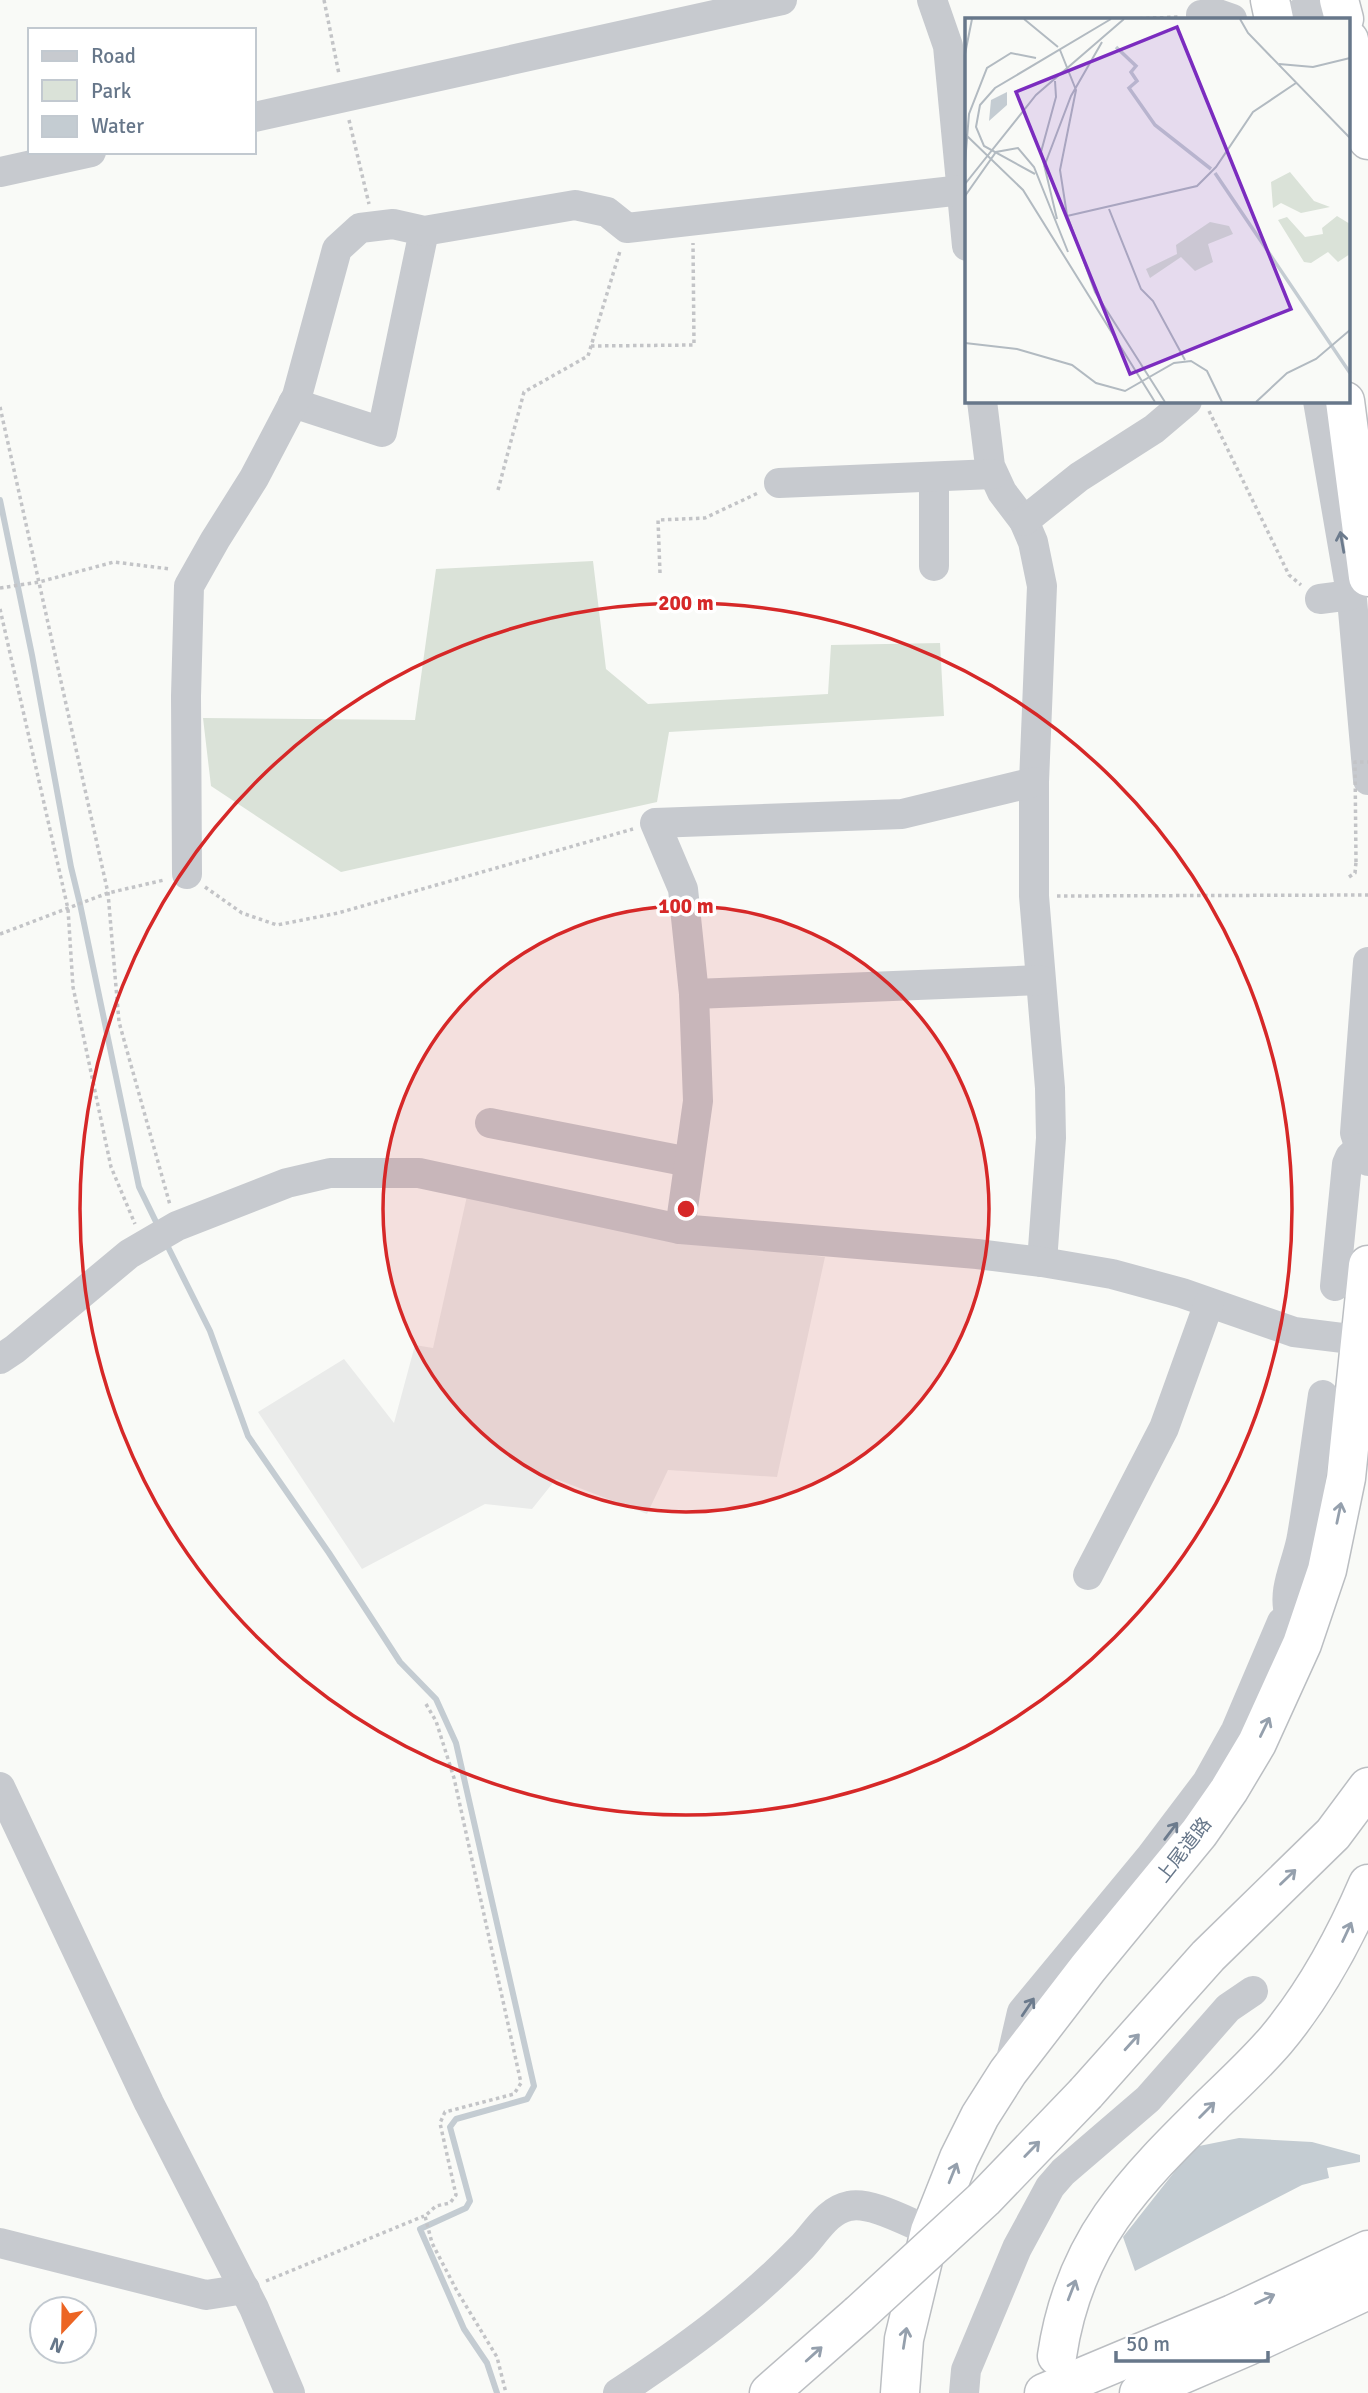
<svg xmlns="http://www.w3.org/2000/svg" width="1368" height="2393" font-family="Signika,'Noto Sans JP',sans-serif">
<rect width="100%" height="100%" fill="#f9faf7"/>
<path fill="#eaebea" d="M 467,1196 L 677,1240 L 825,1257 L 777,1477 L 668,1470 L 647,1514 L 556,1479 L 532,1509 L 485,1504 L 362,1569 L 258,1412 L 344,1359 L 394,1423 L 415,1345 L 433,1348 Z"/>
<path fill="#dae2d8" d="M 593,561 L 606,669 L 648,704 L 828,694 L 831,645 L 940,643 L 944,716 L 669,732 L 657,802 L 341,872 L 211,786 L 203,718 L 415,720 L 436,569 Z"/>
<path fill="#c4ccd2" d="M 1239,2138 L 1312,2142 L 1360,2155 L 1360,2162 L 1327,2168 L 1329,2178 L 1302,2185 L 1135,2271 L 1123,2237 L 1194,2147 Z"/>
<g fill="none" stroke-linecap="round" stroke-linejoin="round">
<g stroke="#c4ccd2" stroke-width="6">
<path d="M 0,500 L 32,655 L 71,867 L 80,904 L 139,1187 L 159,1228"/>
<path d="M 165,1241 L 210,1331 L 248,1436 L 329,1553 L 400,1662 L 436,1699 L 456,1743 L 534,2086 L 527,2099 L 456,2119 L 450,2127 L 470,2201 L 466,2208 L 420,2229 L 464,2329 L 487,2363 L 497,2393"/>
</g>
<defs>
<g id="highway">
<path d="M 1270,0 L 1274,19"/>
<path d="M 1339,0 L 1344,19"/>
<path d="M 1349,40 L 1368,140"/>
<path d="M 1345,401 L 1368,577"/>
<path d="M 1086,2093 L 1208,1956 L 1333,1834 L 1368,1787"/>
<path d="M 1057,2356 C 1074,2239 1136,2180 1217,2100 C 1237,2081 1258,2061 1276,2040 C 1316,1992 1344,1940 1368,1884"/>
<path d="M 769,2393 L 859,2314"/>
<path d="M 900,2393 L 904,2339 L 930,2231 L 959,2158 L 980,2116 L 1008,2072 L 1088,1968 L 1199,1833 L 1229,1790 L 1257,1743 L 1302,1644 L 1327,1570 L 1346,1478 L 1368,1265"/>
<path d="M 1044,2393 L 1233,2314 L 1368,2250"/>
<path d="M 1139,2393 L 1248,2346 L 1368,2290"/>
</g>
</defs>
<use href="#highway" stroke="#bbbec2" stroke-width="41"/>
<g stroke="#c3c4c7" stroke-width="3.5" stroke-dasharray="3.5 3.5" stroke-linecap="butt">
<path d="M 324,0 L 339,74"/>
<path d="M 1132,19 L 1179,17"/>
<path d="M 349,120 L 369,204"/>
<path d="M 591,346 L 694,345 L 693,243"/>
<path d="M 0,407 L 108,893 L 119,1022 L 170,1205"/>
<path d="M 1209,411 L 1289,575 L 1301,585"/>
<path d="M 498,490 L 524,392 L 588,356 L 620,251"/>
<path d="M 660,573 L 658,520 L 705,518 L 758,493"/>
<path d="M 0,588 L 39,582 L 114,562 L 170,569"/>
<path d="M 0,609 L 68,909 L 73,987 L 111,1167 L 135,1224"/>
<path d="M 1349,877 L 1355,873 L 1356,862"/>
<path d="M 205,887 L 242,913 L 277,925 L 338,913 L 633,829"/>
<path d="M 1057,896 L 1368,895"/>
<path d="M 0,934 L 108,893 L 164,880"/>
<path d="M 426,1704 L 436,1721 L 454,1778 L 521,2083 L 514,2094 L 445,2112 L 440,2123 L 456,2195 L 450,2203 L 436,2206 L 425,2216 L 432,2243 L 457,2291 L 497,2357 L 506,2393"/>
<path d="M 266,2281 L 424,2216"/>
</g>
<g stroke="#c7cacf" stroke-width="30">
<path d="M 932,0 L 948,46 L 967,246"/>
<path d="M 1201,15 L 1218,14 L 1232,19"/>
<path d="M 1291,19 C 1306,7 1324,5 1339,19"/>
<path d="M 254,117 L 782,0"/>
<path d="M 0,172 L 91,152"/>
<path d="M 982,401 L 990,466 L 1002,492 L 1024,521 L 1033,542 L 1042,586 L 1034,782 L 1034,896 L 1050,1088 L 1051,1138 L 1042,1262"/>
<path d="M 1318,401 L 1352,599 L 1368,780"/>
<path d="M 293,403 L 382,432 L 424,231"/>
<path d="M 934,477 L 934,566"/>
<path d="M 779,483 L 993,474"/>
<path d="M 1024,521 L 1079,477 L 1154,429 L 1187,401"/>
<path d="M 1320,599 L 1351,595"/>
<path d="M 187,874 L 186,696 L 189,586 L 215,540 L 254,478 L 297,396 L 337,249 L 360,228 L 393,224 L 424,231 L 575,205 L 607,212 L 627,228 L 962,190"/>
<path d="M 1368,962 L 1355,1133 L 1360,1148 L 1368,1161"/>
<path d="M 694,994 L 1040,980"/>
<path d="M 490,1123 L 689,1162"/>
<path d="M 680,1229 L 698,1101 L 694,994 L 683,889 L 655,823 L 902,814 L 1034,782"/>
<path d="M 1335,1286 L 1347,1164 L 1350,1157 L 1360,1148"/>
<path d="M 0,1359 L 15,1349 L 129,1254 L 177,1226 L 287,1183 L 330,1173 L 419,1173 L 680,1229 L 977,1254 L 1042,1262 L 1112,1274 L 1182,1293 L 1294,1332 L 1368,1341"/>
<path d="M 1088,1575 L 1164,1428 L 1209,1303"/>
<path d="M 1290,1616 C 1281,1590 1298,1562 1302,1536 C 1310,1489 1316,1442 1323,1395"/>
<path d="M 0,1787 L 149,2103 L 254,2308 L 290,2393"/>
<path d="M 1010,2064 L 1022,2012 L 1151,1856 L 1207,1782 L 1236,1730 L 1282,1622 L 1317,1596"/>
<path d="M 0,2243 L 206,2295 L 245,2289"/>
<path d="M 618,2393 C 684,2350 747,2304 802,2247 C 816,2232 828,2210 849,2206 C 871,2201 909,2223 930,2231"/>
<path d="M 964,2393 L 966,2370 L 1017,2248 L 1050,2187 L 1063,2172 L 1148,2099 L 1228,2008 L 1253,1991"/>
</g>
<use href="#highway" stroke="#fff" stroke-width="38"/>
<defs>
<path id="highway-bridge" d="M 859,2314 L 984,2199 L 1086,2093"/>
</defs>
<use href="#highway-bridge" stroke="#bbbec2" stroke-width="41" stroke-linecap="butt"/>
<path stroke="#c3c4c7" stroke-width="3.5" stroke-dasharray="3.5 3.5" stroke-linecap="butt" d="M 1356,862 L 1355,762 L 1368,762"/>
<use href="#highway-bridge" stroke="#fff" stroke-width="38"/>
</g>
<defs><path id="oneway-shaft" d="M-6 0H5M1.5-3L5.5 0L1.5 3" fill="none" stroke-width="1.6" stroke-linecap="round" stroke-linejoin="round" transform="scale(1.75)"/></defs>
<g stroke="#6c7b8d">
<use href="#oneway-shaft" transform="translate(1342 542) rotate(-100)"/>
<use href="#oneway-shaft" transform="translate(1171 1831) rotate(-53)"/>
<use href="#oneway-shaft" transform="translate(1028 2007) rotate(-56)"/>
</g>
<g stroke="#95a0ad">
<use href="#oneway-shaft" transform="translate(1339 1513) rotate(-78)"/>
<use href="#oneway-shaft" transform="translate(1265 1727) rotate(-64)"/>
<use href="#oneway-shaft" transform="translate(1288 1877) rotate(-44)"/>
<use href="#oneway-shaft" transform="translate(1347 1932) rotate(-65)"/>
<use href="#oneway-shaft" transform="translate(1132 2042) rotate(-48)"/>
<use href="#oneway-shaft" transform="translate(1207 2110) rotate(-45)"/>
<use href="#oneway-shaft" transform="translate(1032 2149) rotate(-46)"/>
<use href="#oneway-shaft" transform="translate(953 2173) rotate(-68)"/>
<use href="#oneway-shaft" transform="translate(1072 2290) rotate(-69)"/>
<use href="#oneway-shaft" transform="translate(1265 2299) rotate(-25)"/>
<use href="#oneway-shaft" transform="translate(905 2338) rotate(-81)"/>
<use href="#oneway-shaft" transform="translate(814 2354) rotate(-42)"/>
</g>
<circle cx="686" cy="1209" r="303" fill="#d62828" fill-opacity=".12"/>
<g fill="none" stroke="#d62828" stroke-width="3.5">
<circle cx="686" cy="1209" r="303"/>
<circle cx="686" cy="1209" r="606"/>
</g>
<g text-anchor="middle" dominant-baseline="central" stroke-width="7" stroke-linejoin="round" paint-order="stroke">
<g font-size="19" fill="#67778a" stroke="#fff">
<text transform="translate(1184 1850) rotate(-52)">上尾道路</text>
</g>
</g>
<g transform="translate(965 18)">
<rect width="385" height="385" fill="#f9faf7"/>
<path d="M 325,154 L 349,183 L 365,189 L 336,195 L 316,185 L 308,190 L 306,164 ZM 372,198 L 385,206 L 385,236 L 373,244 L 363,234 L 346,245 L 339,244 L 313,202 L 322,199 L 340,219 L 358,216 L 357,210 ZM 245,204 L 264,208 L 268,216 L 243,226 L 248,244 L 230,253 L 216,239 L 185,260 L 181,251 L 212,236 L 211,227 Z" fill="#dae2d8"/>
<path d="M 42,74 L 42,87 L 24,103 L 26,82 Z" fill="#c4ccd2"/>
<path fill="none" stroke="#c4ccd2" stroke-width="3.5" d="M 151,29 L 171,48 L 166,54 L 172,63 L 164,70 L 190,107 L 246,151M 250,155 L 385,355"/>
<path fill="none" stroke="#b2bac1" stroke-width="2" d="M 59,1 L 93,29M 275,1 L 283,15 L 385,120M 95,32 L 111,72 L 95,152 L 102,197 L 130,274 L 200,384M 0,36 L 7,1M 314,46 L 348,49 L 385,40M 90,63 L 91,79 L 76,134 L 92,201M 0,116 L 58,172 L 190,384M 0,145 L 4,96 L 22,50 L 46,35 L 71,40M 79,149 L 106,78 L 137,24M 70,156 L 19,128 L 11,109 L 15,87 L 30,70 L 146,1M 0,166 L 71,77 L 159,1M 0,178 L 31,134 L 53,130 L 69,149 L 103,234M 144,191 L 176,271 L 188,283 L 220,342M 102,198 L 232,168 L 251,149 L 288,94 L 331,65M 0,325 L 52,331 L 107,347 L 131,365 L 160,373 L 209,345 L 226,343 L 242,353 L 257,384M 291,384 L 322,355 L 351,341 L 385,312"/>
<path fill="#7b2cbf" fill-opacity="0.15" stroke="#7b2cbf" stroke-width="3.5" d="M 212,9 L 326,291 L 165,356 L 51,74 Z"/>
<rect width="385" height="385" fill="none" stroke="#67778a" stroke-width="3.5"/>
</g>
<circle cx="686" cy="1209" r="10" fill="#d62828" stroke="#fff" stroke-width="3.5"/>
<g font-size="21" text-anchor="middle" font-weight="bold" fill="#d62828" stroke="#fff" stroke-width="7" stroke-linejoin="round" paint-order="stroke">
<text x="686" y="610">200 m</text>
<text x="686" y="913">100 m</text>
</g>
<rect x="28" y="28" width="228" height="126" fill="#ffffff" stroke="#c2c9d0" stroke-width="2"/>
<rect x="42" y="51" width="35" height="10" fill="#c7cacf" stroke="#c2c9d0" stroke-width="2"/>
<text x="91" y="63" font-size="21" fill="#67778a">Road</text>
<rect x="42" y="80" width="35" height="21" fill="#dae2d8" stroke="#c2c9d0" stroke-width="2"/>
<text x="91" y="98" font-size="21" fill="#67778a">Park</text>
<rect x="42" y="116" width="35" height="21" fill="#c4ccd2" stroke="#c2c9d0" stroke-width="2"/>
<text x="91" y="133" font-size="21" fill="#67778a">Water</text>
<g transform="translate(63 2330) rotate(202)"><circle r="33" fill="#ffffff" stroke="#c2c9d0" stroke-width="2"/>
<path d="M0-5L12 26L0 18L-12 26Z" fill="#ec6524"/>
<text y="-10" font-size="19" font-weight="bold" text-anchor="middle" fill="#67778a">N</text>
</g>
<path d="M1116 2351v10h152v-10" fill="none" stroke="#67778a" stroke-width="3.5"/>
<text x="1126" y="2351" font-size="21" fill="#67778a" stroke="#ffffff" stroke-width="5" paint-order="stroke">50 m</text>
</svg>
